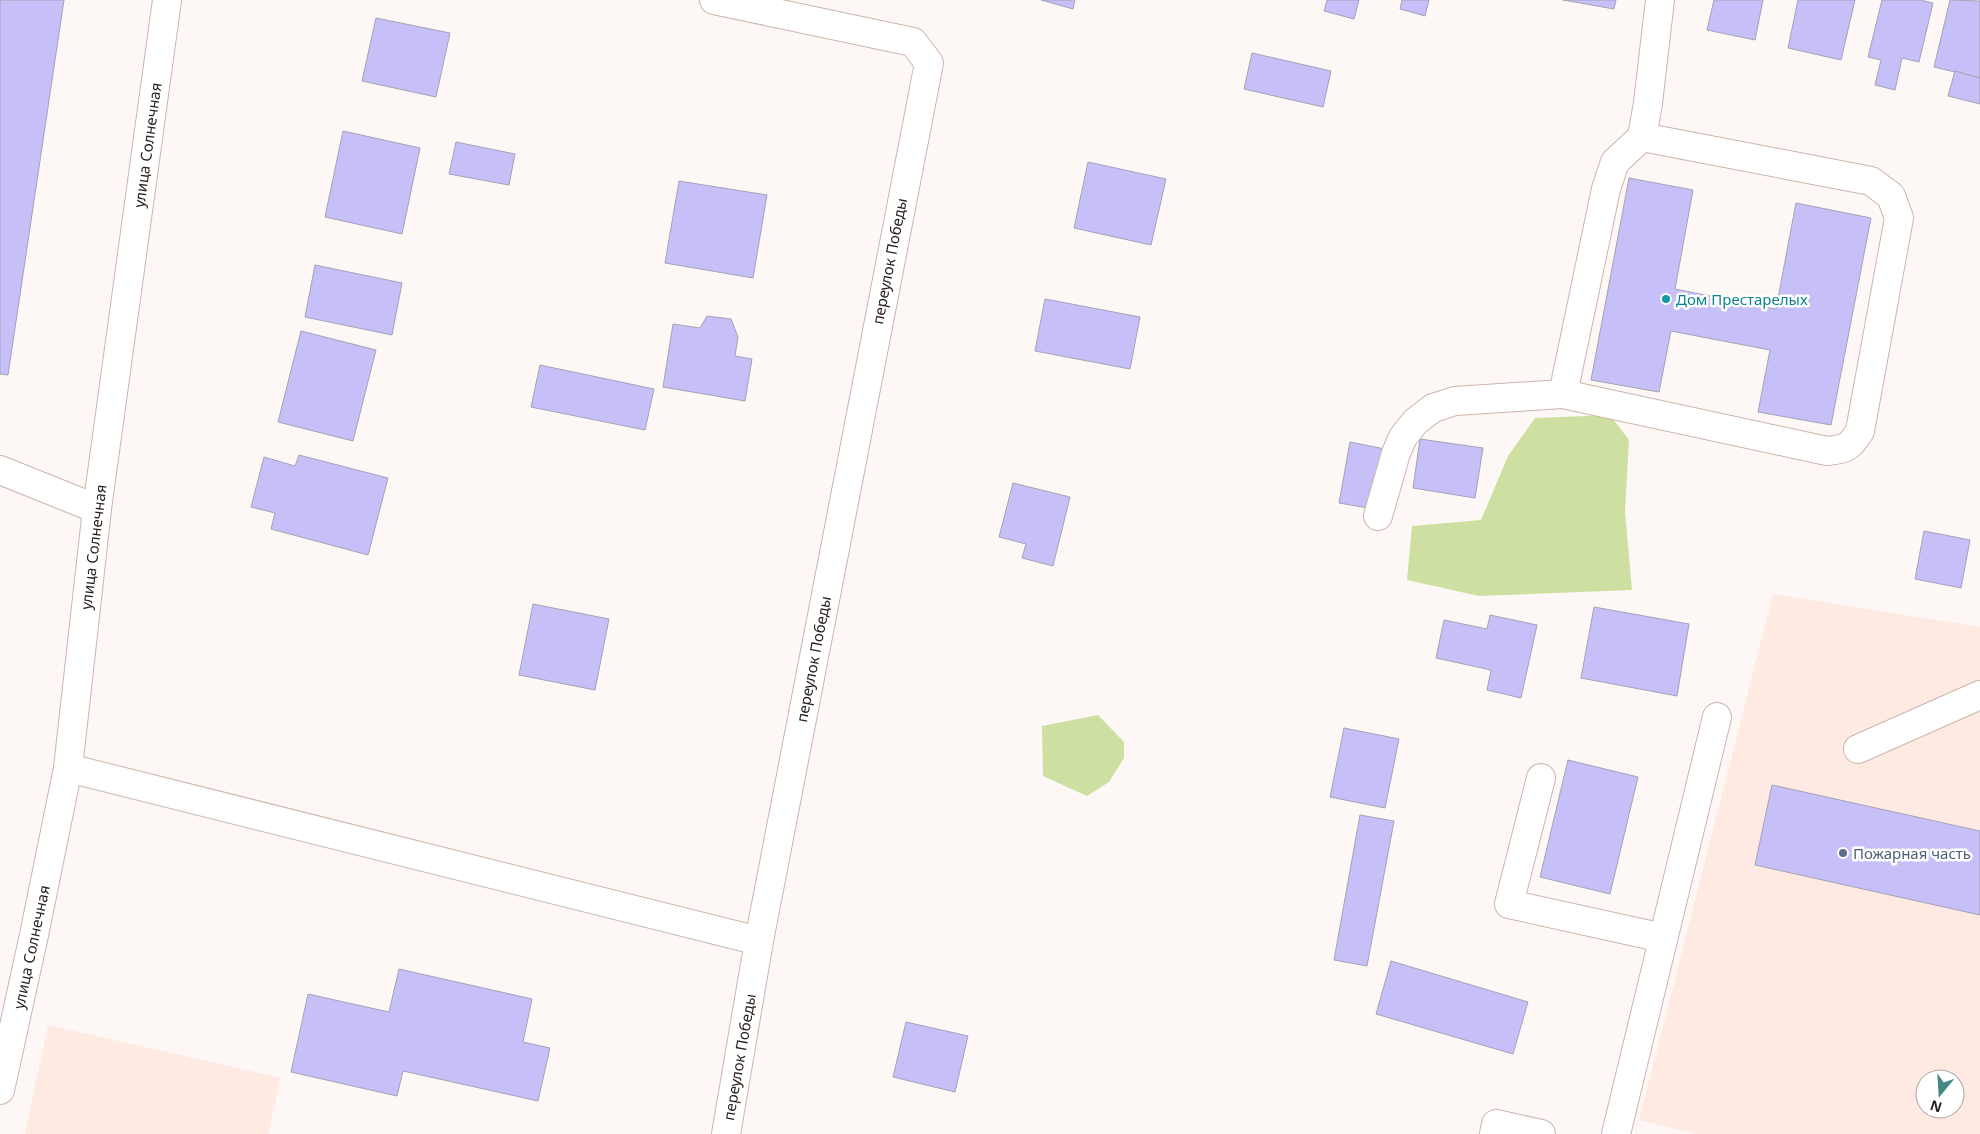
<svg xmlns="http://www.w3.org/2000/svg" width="1980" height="1134" font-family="'Noto Sans',sans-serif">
<rect width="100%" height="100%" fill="#fdf8f6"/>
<g fill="#feeae3" fill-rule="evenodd">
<path d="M 1773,594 L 1980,627 L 1980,1134 L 1696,1134 L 1639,1120 ZM 1925,1079 L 1955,1079 L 1955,1109 L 1925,1109 Z"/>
<path d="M 48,1025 L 281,1078 L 268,1134 L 25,1134 Z"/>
</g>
<g fill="#cde0a2">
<path d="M 1610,415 L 1629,440 L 1625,511 L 1632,590 L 1479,596 L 1407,580 L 1412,526 L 1481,520 L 1508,456 L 1535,418 Z"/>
<path d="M 1098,715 L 1124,742 L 1124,758 L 1109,782 L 1087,796 L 1043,776 L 1042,726 Z"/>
</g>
<g fill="#c6bff8" stroke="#a4a2b6">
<path d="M 0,0 L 64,0 L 8,375 L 0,374 Z"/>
<path d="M 1041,0 L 1075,0 L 1073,9 Z"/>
<path d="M 1327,0 L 1359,0 L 1354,19 L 1324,11 Z"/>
<path d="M 1402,0 L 1429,0 L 1425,16 L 1400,9 Z"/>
<path d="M 1563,0 L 1616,0 L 1614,9 Z"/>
<path d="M 1714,0 L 1763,0 L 1755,40 L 1707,30 Z"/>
<path d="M 1798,0 L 1855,0 L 1841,60 L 1788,48 Z"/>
<path d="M 1882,0 L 1920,0 L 1933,3 L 1919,62 L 1902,58 L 1895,90 L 1875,85 L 1881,60 L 1868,57 Z"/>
<path d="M 1950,0 L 1980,1 L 1980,78 L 1934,67 Z"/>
<path d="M 376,18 L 450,33 L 436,97 L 362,81 Z"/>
<path d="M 1252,53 L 1331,71 L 1323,107 L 1244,89 Z"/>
<path d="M 1955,71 L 1980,78 L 1980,104 L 1948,96 Z"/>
<path d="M 343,131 L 420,148 L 402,234 L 325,217 Z"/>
<path d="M 456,142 L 515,154 L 509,185 L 449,174 Z"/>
<path d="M 1088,162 L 1166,179 L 1151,245 L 1074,228 Z"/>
<path d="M 1629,178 L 1693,190 L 1675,289 L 1776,309 L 1796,203 L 1871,218 L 1831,425 L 1758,412 L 1770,350 L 1671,331 L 1659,392 L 1591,380 Z"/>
<path d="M 679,181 L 767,195 L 753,278 L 665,263 Z"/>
<path d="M 315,265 L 402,283 L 392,335 L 305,317 Z"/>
<path d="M 1045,299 L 1140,317 L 1130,369 L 1035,351 Z"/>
<path d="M 707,316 L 731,319 L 738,337 L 735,356 L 752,359 L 745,401 L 663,387 L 673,324 L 700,328 Z"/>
<path d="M 301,331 L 376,350 L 353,441 L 278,422 Z"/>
<path d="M 540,365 L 654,389 L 645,430 L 531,407 Z"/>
<path d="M 1420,439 L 1483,448 L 1475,498 L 1413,488 Z"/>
<path d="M 1350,442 L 1385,449 L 1374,509 L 1339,503 Z"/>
<path d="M 299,455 L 388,478 L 368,555 L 271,529 L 275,513 L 251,507 L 264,457 L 295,466 Z"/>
<path d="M 1013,483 L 1070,497 L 1053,566 L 1022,558 L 1026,544 L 999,537 Z"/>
<path d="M 1924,531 L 1970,540 L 1961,588 L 1915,579 Z"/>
<path d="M 533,604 L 609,619 L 595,690 L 519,675 Z"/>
<path d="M 1594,607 L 1689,624 L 1677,696 L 1581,678 Z"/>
<path d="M 1490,615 L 1537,625 L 1521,698 L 1487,690 L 1491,670 L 1436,658 L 1444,620 L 1487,629 Z"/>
<path d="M 1344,728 L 1399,739 L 1385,808 L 1330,797 Z"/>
<path d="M 1568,760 L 1638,777 L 1610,894 L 1540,877 Z"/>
<path d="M 1772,785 L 1980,831 L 1980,915 L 1755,865 Z"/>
<path d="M 1360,815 L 1394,821 L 1367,966 L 1334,960 Z"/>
<path d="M 1391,961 L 1528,1002 L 1513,1054 L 1376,1014 Z"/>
<path d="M 399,969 L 532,999 L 523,1042 L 550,1048 L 538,1101 L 403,1071 L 397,1096 L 291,1072 L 308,994 L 389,1012 Z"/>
<path d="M 906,1022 L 968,1036 L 955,1092 L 893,1077 Z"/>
</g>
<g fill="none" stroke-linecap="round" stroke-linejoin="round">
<defs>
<g id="minor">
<path d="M 714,0 L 913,42 L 929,63 L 759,941 L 726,1134"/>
<path d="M 1563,394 L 1606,189 L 1615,162 L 1642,137 L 1648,103 L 1660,0"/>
<path d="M 0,470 L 97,509"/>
<path d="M 1378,516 L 1396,453 L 1403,437 L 1415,422 L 1433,408 L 1455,401 L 1563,394 L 1827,451 C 1847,449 1850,447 1860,431 L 1899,218 L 1891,196 L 1871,181 L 1642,137"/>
<path d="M 1858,749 L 1980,695"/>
<path d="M 68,768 L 759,941"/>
<path d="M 1541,778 L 1509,904 L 1663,938"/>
<path d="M 0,1090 L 34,935 L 68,768 L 97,509 L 167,0"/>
<path d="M 1494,1134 L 1496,1124 L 1541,1134"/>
<path d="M 1616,1134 L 1717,717"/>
</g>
</defs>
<use href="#minor" stroke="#ccb5ac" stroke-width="30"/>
<use href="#minor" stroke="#fff" stroke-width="28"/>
</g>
<circle fill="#0f9aa8" stroke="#fff" stroke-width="2" cx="1666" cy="299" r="5"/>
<circle fill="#5c6f8a" stroke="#fff" stroke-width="2" cx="1843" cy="853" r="5"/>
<g text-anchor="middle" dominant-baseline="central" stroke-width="5" stroke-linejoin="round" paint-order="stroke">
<g font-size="15" fill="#2a211e" stroke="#fff">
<text transform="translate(147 145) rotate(-82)">улица Солнечная</text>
<text transform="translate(889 261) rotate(-79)">переулок Победы</text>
<text transform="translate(93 547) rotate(-83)">улица Солнечная</text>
<text transform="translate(813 659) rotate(-79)">переулок Победы</text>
<text transform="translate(31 947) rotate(-78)">улица Солнечная</text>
<text transform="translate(739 1057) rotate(-80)">переулок Победы</text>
</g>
<g font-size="15" fill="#0d838f" stroke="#fff" text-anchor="start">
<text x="1676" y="299">Дом Престарелых</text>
</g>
<g font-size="15" fill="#4e5e75" stroke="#fff" text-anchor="start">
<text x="1853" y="853">Пожарная часть</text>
</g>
</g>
<g transform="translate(1940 1094) rotate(198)"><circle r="24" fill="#ffffff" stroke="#aaa6a5"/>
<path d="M0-4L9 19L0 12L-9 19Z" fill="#438983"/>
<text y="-8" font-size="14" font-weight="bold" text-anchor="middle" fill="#2a211e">N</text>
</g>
</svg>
